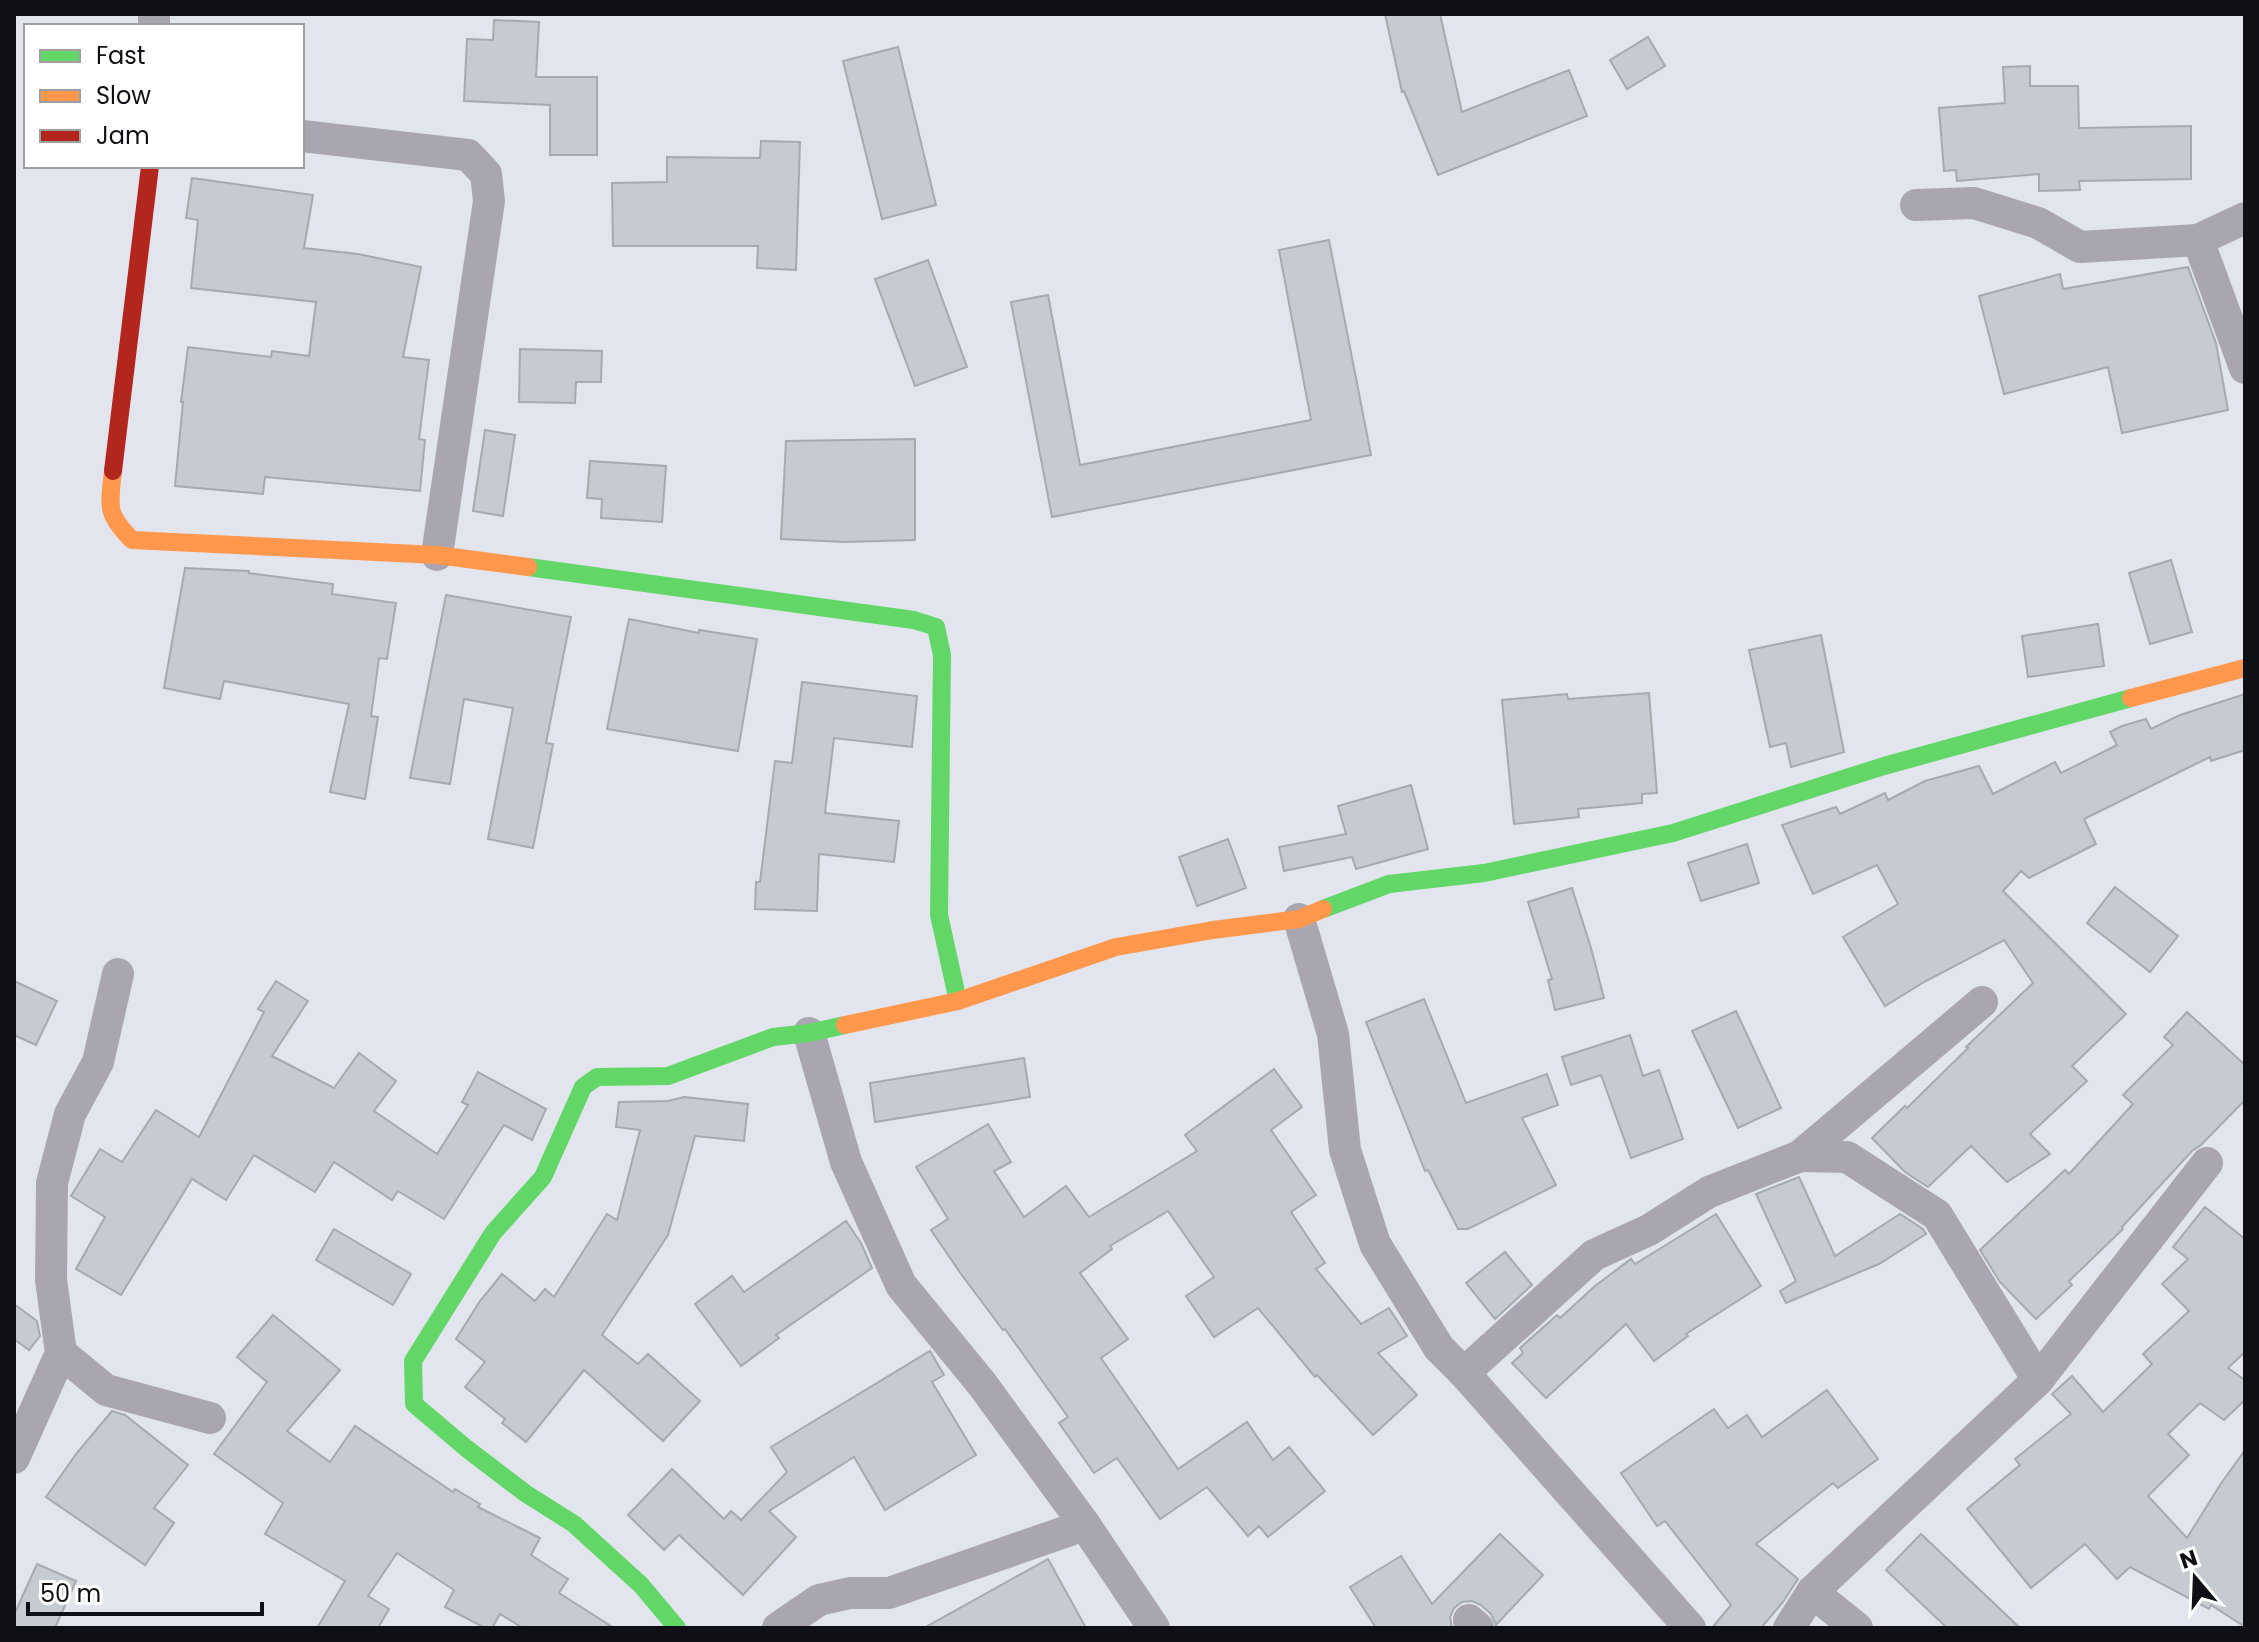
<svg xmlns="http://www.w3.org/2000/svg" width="2259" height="1642" font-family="Poppins,sans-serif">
<rect width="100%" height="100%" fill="#e2e5ee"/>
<g fill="#c6cbd1" stroke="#a6aab0" stroke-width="2">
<path d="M 1385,14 L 1440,14 L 1462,112 L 1569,70 L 1587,116 L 1438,175 L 1404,91 L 1402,92 Z"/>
<path d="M 494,20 L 539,22 L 536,77 L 597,77 L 597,155 L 550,155 L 550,105 L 464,101 L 467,39 L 493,40 Z"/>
<path d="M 1648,37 L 1665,66 L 1627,89 L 1610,60 Z"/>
<path d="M 898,47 L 936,205 L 882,219 L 843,61 Z"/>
<path d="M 2030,66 L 2030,86 L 2078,86 L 2079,128 L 2191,126 L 2191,179 L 2079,181 L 2080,190 L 2039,191 L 2039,174 L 1957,181 L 1956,170 L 1944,171 L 1939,108 L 2005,103 L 2003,67 Z"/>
<path d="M 761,141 L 800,142 L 796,270 L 757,268 L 758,246 L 613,246 L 612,183 L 667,182 L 667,157 L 760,158 Z"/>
<path d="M 192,178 L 313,195 L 304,248 L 358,254 L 421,267 L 403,357 L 429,360 L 419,439 L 425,440 L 420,491 L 265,477 L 263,494 L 175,486 L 183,402 L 181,402 L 188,347 L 271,357 L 272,351 L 309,356 L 316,302 L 191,288 L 198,220 L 186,218 Z"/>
<path d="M 1329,240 L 1371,455 L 1052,517 L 1011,302 L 1048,295 L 1080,465 L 1311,420 L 1279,250 Z"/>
<path d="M 928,260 L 967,367 L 915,386 L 875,279 Z"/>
<path d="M 2188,267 L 2216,343 L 2228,410 L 2122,433 L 2108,367 L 2004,394 L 1979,296 L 2060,274 L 2063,289 Z"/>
<path d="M 520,349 L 602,351 L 601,382 L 576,382 L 575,403 L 519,402 Z"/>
<path d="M 485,430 L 515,435 L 503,516 L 473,511 Z"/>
<path d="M 915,439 L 915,540 L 845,542 L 781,539 L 786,441 Z"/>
<path d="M 590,461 L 666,466 L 662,522 L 601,518 L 602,499 L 587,498 Z"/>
<path d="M 2171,560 L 2192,632 L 2150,644 L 2129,573 Z"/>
<path d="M 185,568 L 249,571 L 249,573 L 333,584 L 332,594 L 396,603 L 387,659 L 379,658 L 371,716 L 378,717 L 365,799 L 330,792 L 349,704 L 224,681 L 220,699 L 164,688 Z"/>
<path d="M 446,595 L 571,617 L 546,743 L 553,744 L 533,848 L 488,839 L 513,708 L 464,699 L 450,784 L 410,778 Z"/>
<path d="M 629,619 L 699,633 L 699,630 L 757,639 L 738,751 L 607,729 Z"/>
<path d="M 2098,624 L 2104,666 L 2028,677 L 2022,636 Z"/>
<path d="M 1821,635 L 1844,752 L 1791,767 L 1786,743 L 1770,747 L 1749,650 Z"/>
<path d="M 802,682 L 917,696 L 912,747 L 834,738 L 825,813 L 899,821 L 894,862 L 819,854 L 817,911 L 755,909 L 756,882 L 760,882 L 775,761 L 792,763 Z"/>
<path d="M 1649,693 L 1657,793 L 1642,794 L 1642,803 L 1578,809 L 1579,817 L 1514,824 L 1502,700 L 1567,694 L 1568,699 Z"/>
<path d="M 2245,694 L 2245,750 L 2211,761 L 2210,757 L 2084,819 L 2096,844 L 2029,878 L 2021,871 L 2003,891 L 2126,1014 L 2072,1066 L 2087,1081 L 2030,1134 L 2050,1154 L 2007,1182 L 1971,1146 L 1928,1187 L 1905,1172 L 1872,1138 L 1905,1106 L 1907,1108 L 1968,1048 L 1966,1047 L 2033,983 L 2004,940 L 1924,982 L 1885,1006 L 1843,937 L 1898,904 L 1877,865 L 1813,894 L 1782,825 L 1836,807 L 1840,814 L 1885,793 L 1888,800 L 1925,781 L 1979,766 L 1993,794 L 2055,762 L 2061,773 L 2117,745 L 2110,732 L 2122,726 L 2146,719 L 2151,729 L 2180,715 Z"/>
<path d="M 1411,785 L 1428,849 L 1356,869 L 1352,857 L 1284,871 L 1279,847 L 1346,834 L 1338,806 Z"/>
<path d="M 1228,839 L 1246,888 L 1197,906 L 1179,857 Z"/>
<path d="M 1747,844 L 1759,883 L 1701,901 L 1688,863 Z"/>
<path d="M 2115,887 L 2178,936 L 2150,972 L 2087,923 Z"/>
<path d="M 1572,888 L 1591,948 L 1604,998 L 1555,1010 L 1548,980 L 1552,979 L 1528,902 Z"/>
<path d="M 14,981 L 57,1001 L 36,1045 L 14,1035 Z"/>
<path d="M 276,981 L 308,1001 L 272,1056 L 334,1088 L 359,1053 L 396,1081 L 374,1111 L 437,1154 L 468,1105 L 462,1102 L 478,1072 L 546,1109 L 532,1140 L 504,1125 L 444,1219 L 398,1191 L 392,1200 L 334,1162 L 315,1192 L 254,1155 L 226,1200 L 192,1179 L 121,1295 L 76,1269 L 105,1217 L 71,1196 L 100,1149 L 122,1162 L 156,1110 L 199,1137 L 264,1012 L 258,1009 Z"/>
<path d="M 1424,999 L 1466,1103 L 1547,1074 L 1558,1105 L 1522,1118 L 1556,1185 L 1468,1229 L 1458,1229 L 1428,1170 L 1425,1171 L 1366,1022 Z"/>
<path d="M 1736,1011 L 1781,1108 L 1738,1128 L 1692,1031 Z"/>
<path d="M 2187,1012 L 2245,1065 L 2245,1100 L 2201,1145 L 2192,1151 L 2122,1227 L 2123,1229 L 2069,1281 L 2072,1285 L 2036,1319 L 2000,1282 L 1980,1250 L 2065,1170 L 2069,1174 L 2133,1104 L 2123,1095 L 2173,1045 L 2164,1037 Z"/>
<path d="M 1630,1035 L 1643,1076 L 1659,1070 L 1683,1139 L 1631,1158 L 1601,1075 L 1571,1085 L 1562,1057 Z"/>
<path d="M 1024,1058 L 1030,1097 L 875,1122 L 870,1083 Z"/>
<path d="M 1274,1069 L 1302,1107 L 1271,1130 L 1316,1195 L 1291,1212 L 1325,1263 L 1316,1269 L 1361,1324 L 1389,1308 L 1407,1336 L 1378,1353 L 1417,1395 L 1373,1435 L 1317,1375 L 1315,1377 L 1258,1308 L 1214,1337 L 1186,1296 L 1214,1277 L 1168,1211 L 1110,1246 L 1112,1249 L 1080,1273 L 1128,1339 L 1101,1358 L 1178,1469 L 1247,1422 L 1273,1460 L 1289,1447 L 1325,1491 L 1268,1537 L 1259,1526 L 1248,1536 L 1207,1487 L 1160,1519 L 1117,1458 L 1094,1473 L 1059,1423 L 1068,1417 L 1005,1329 L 1003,1330 L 961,1274 L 931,1230 L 948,1219 L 916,1167 L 988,1124 L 1011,1162 L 994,1171 L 1024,1217 L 1066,1186 L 1089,1217 L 1197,1151 L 1185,1135 Z"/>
<path d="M 684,1097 L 748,1104 L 744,1141 L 695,1136 L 668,1235 L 602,1335 L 638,1364 L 648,1354 L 700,1401 L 663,1441 L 584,1370 L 526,1442 L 502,1423 L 505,1419 L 465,1387 L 485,1362 L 456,1339 L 480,1301 L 502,1274 L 535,1301 L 545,1289 L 554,1297 L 607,1214 L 617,1220 L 640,1130 L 616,1127 L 619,1102 L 668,1101 Z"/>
<path d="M 1799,1177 L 1835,1256 L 1900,1214 L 1923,1229 L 1926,1234 L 1879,1264 L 1786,1303 L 1780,1291 L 1796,1281 L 1756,1194 Z"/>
<path d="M 2205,1207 L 2245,1239 L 2245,1352 L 2228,1368 L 2245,1380 L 2245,1400 L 2224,1420 L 2200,1403 L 2168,1434 L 2189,1455 L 2148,1496 L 2187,1538 L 2220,1485 L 2245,1450 L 2245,1627 L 2211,1605 L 2209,1609 L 2130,1567 L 2117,1579 L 2085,1544 L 2031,1588 L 1967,1509 L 2020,1465 L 2015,1459 L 2071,1414 L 2052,1394 L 2072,1376 L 2103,1412 L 2152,1364 L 2143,1354 L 2189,1311 L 2162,1284 L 2188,1259 L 2173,1247 Z"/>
<path d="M 1716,1214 L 1761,1286 L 1686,1334 L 1688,1336 L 1654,1361 L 1626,1324 L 1546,1398 L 1512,1363 L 1523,1353 L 1520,1348 L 1557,1315 L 1560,1318 L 1595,1286 L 1631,1259 L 1635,1264 Z"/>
<path d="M 846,1221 L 861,1243 L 872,1268 L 776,1335 L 779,1338 L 741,1366 L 695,1304 L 732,1276 L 744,1292 Z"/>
<path d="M 334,1229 L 411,1274 L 393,1305 L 316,1260 Z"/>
<path d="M 1505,1252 L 1532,1285 L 1495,1319 L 1466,1283 Z"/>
<path d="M 14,1304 L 37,1321 L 40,1336 L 29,1350 L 14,1339 Z"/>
<path d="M 273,1315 L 340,1370 L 287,1431 L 330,1462 L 355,1426 L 453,1492 L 455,1489 L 480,1504 L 478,1507 L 540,1538 L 531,1555 L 568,1579 L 559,1593 L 614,1628 L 523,1628 L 500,1614 L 492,1628 L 485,1628 L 445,1607 L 454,1590 L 397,1553 L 368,1596 L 389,1609 L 378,1628 L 317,1628 L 345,1581 L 265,1534 L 283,1503 L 214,1454 L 267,1382 L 237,1357 Z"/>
<path d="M 930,1351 L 944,1375 L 932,1382 L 976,1455 L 885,1510 L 854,1457 L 769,1511 L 796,1537 L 743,1595 L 679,1535 L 664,1550 L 628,1515 L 672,1469 L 724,1519 L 731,1511 L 741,1520 L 787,1472 L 771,1447 Z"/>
<path d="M 1827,1390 L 1878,1459 L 1838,1488 L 1833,1483 L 1756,1544 L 1798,1579 L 1783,1602 L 1761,1628 L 1712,1628 L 1731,1605 L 1665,1521 L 1657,1526 L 1621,1473 L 1714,1409 L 1728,1428 L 1747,1415 L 1762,1437 Z"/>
<path d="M 112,1411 L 125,1415 L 188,1465 L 154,1508 L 174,1523 L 145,1565 L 46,1497 L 76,1454 Z"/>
<path d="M 1500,1534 L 1543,1575 L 1496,1625 L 1491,1614 L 1481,1605 L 1472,1601 L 1462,1602 L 1454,1608 L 1450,1617 L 1452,1628 L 1376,1628 L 1350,1587 L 1401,1556 L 1432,1604 Z"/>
<path d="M 1921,1534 L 2020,1628 L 1947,1628 L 1886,1570 Z"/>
<path d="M 1048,1559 L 1086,1628 L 924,1628 Z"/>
<path d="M 37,1564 L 76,1581 L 55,1628 L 14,1628 L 14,1615 Z"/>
</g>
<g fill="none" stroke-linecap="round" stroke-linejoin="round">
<g stroke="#a9a6b2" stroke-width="32">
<path d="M 154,14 L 154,26"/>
<path d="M 302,136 L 468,155 L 486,174 L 489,201 L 437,555"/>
<path d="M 1916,205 L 1974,203 L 2038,223 L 2080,247 L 2198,240 L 2245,218"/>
<path d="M 2198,240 L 2245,368"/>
<path d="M 1299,919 L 1333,1034 L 1345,1150 L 1375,1244 L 1439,1348 L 1464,1373 L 1690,1628"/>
<path d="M 809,1033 L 846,1162 L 901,1285 L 982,1384 L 1085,1525 L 1154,1628"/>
<path d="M 1800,1156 L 1847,1157 L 1937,1215 L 2038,1380"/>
<path d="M 61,1353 L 106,1390 L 210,1418"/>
<path d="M 1464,1373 L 1594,1255 L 1649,1230 L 1709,1192 L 1800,1156 L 1982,1002"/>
<path d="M 14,1458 L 61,1353 L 51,1280 L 52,1183 L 70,1114 L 98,1062 L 118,974"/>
<path d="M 1812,1592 L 1857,1628"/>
<path d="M 1469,1620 L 1478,1628"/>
<path d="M 778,1628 L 819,1600 L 850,1593 L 889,1593 L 1085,1525"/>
<path d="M 1789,1628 L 1812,1592 L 2038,1380 L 2207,1163"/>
</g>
<g stroke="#63d668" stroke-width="18">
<path d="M 528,567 L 914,620 L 936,627 L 942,655 L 939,915 L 958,1001"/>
<path d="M 1323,909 L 1389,884 L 1484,873 L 1673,833 L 1884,766 L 2131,698"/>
<path d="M 677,1628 L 641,1585 L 574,1524 L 525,1493 L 466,1448 L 414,1404 L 413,1361 L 493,1233 L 543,1177 L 583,1087 L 597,1077 L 668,1076 L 773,1037 L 809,1033 L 845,1025"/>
</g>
<g stroke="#ff974d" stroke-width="18">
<path d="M 113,471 C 109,507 106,514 132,540 L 437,555 L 528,567"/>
<path d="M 2131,698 L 2245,668"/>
<path d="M 845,1025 L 958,1001 L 1116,947 L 1213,930 L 1299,919 L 1323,909"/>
</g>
<path stroke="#b3261e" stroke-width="18" d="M 113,471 L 150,166"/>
</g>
<rect width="2259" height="1642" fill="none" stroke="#0f1015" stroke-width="32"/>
<rect x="24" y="24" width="280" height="144" fill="#ffffff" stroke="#9f9fa1" stroke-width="2"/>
<rect x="40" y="50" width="40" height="12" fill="#63d668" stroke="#9f9fa1" stroke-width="2"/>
<text x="96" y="64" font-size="24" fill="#0f1015">Fast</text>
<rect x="40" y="90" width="40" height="12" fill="#ff974d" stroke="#9f9fa1" stroke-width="2"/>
<text x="96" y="104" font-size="24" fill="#0f1015">Slow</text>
<rect x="40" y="130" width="40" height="12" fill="#b3261e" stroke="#9f9fa1" stroke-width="2"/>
<text x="96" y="144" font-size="24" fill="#0f1015">Jam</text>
<g transform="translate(2195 1578) rotate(341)" stroke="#ffffff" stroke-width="6" paint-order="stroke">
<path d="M0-6L14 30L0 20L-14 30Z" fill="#0f1015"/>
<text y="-12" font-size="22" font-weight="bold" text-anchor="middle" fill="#0f1015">N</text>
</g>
<path d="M28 1602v12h234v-12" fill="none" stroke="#0f1015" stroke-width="4"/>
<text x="40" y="1602" font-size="24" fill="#0f1015" stroke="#ffffff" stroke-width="6" paint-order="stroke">50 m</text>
</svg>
